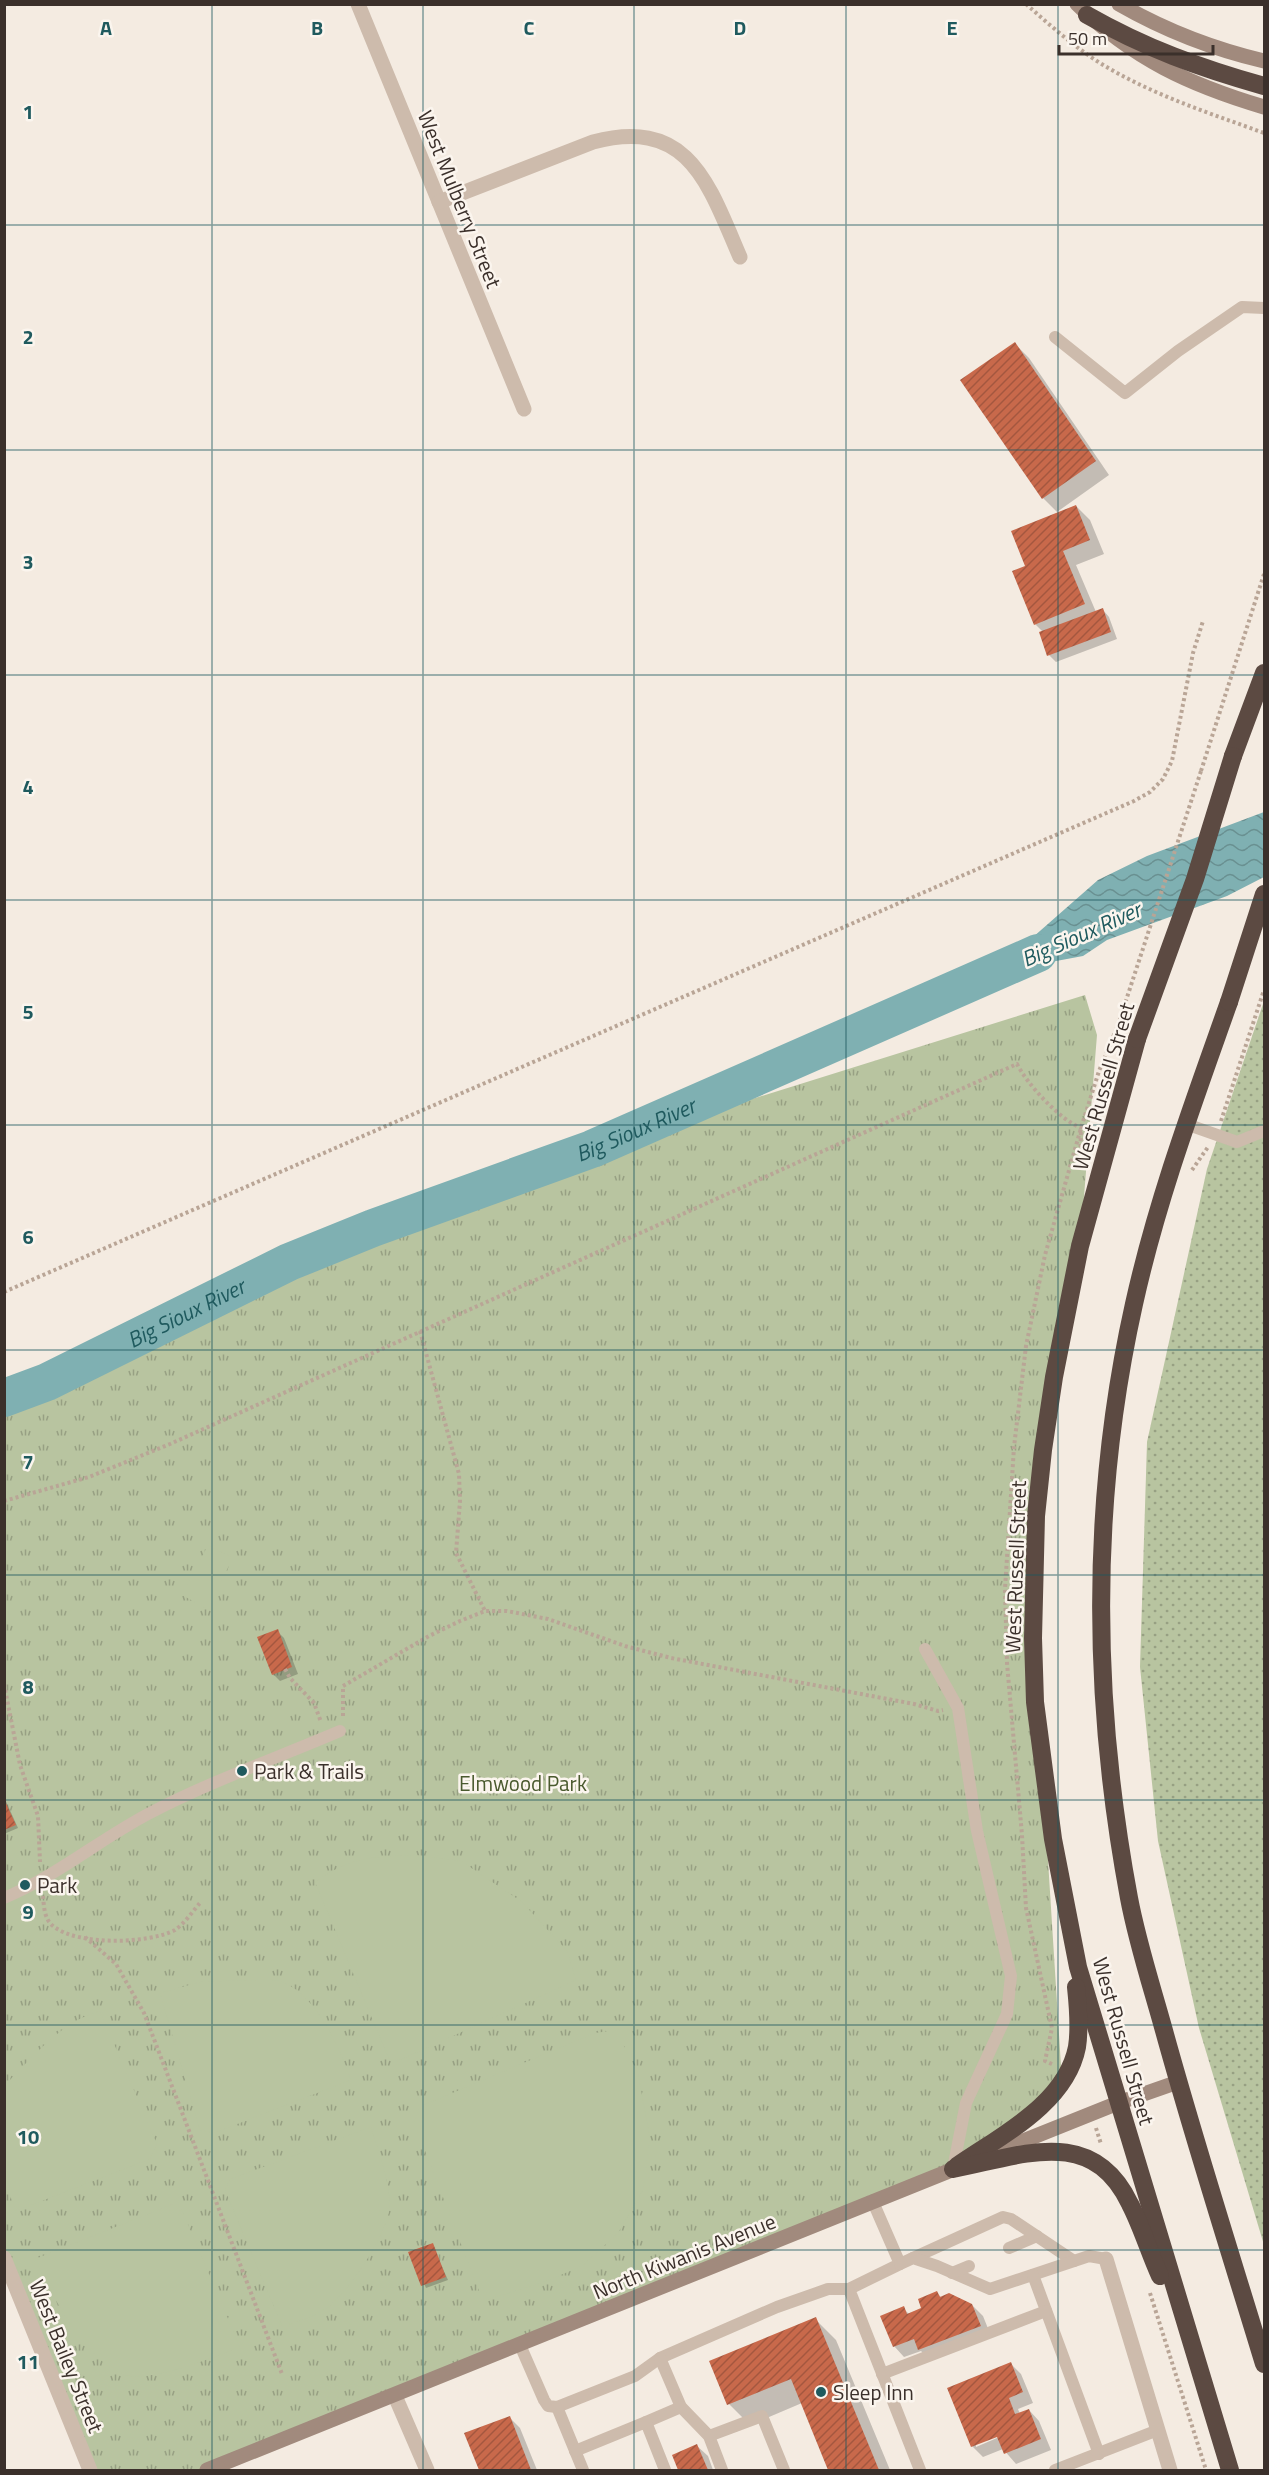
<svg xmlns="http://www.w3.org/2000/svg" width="1269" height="2475" font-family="'Titillium Web',sans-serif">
<defs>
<pattern id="grass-dots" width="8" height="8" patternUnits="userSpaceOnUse" patternTransform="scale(1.5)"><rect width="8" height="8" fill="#b8c4a0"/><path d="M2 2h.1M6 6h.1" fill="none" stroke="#97a083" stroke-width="1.8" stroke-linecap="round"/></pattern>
<pattern id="park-tufts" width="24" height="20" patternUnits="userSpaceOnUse" patternTransform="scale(1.5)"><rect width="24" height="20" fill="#b8c4a0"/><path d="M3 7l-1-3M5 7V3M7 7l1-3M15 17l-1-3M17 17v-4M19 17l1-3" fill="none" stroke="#97a083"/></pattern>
<pattern id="water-waves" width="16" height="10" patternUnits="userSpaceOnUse" patternTransform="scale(1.5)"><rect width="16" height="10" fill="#7fb0b2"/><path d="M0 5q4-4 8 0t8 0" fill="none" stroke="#699091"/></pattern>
<pattern id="building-hatch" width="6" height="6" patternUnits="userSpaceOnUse" patternTransform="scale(1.5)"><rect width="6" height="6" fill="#c8694b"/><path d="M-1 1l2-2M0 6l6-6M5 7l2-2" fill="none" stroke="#a4573f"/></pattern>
</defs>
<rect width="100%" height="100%" fill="#f4ebe1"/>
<path fill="url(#grass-dots)" d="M 1264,1001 L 1264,2245 L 1199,2028 L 1158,1841 L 1140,1667 L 1147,1442 L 1207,1169 Z"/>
<path fill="url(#park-tufts)" d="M 1085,995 L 1097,1035 L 1080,1246 L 1036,1516 L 1042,1765 L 1062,2082 L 953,2169 L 206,2470 L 90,2470 L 5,2264 L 5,1398 L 48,1382 L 289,1262 L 478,1188 L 592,1149 Z"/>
<g fill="#b8c4a0">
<path d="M 208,1545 L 233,1558 L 207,1609 L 182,1595 Z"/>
<path d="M 415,1855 L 461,1861 L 522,1902 L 567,1951 L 576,1980 L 400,2060 L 389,2059 L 315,1882 C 352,1856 372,1857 415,1855 Z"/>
<path d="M 244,1980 C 255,1981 271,1978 282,1982 C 316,1994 340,2049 351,2080 L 214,2133 L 200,2130 L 160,1993 L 200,1982 Z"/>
<path d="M 100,2011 L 157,2144 L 150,2159 L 16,2211 L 5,2183 L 5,2085 C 33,2057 60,2022 100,2011 Z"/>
<path d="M 616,2030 L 638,2074 L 650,2138 L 643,2190 L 618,2233 L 582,2266 L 544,2282 L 483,2301 L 414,2122 L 419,2107 L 595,2033 Z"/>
<path d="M 371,2127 C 378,2151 388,2177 390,2202 C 391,2230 350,2290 328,2307 C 315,2317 298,2322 282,2326 L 225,2190 L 230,2179 Z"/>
<path d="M 173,2204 L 181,2208 L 240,2347 C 215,2357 157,2380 130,2376 C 92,2371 49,2292 35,2259 Z"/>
</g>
<path fill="url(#water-waves)" d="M 1264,812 L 1264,877 L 1227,896 L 1107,940 L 1083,956 L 992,973 L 1098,880 L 1147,856 Z"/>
<g fill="#0003" fill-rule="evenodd">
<path d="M 1015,344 L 1029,358 L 1109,475 L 1057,512 L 1043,498 Z"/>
<path d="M 1076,506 L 1090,520 L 1104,554 L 1076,565 L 1096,612 L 1103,610 L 1109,617 L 1117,639 L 1056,662 L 1049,655 L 1043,632 L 1035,624 L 1027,567 Z"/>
<path d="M 277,1631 L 284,1638 L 298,1674 L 280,1681 L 273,1674 Z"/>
<path d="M 4,1797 L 18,1828 L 4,1834 Z"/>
<path d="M 432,2245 L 448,2280 L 426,2288 L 410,2253 Z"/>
<path d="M 937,2293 L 942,2298 L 972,2305 L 983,2316 L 991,2336 L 930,2360 L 921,2351 L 904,2357 L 894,2346 L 903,2308 L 909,2314 L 923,2309 Z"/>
<path d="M 815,2319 L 836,2340 L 890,2470 L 830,2470 L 802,2403 L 750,2425 L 729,2404 Z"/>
<path d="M 1011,2364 L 1021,2374 L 1033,2403 L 1018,2409 L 1020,2414 L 1029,2410 L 1039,2421 L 1051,2450 L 1016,2464 L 1003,2449 L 983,2457 L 972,2446 ZM 1003,2432 L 1004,2435 L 976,2447 L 976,2444 Z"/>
<path d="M 509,2417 L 520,2428 L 537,2470 L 480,2470 L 466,2434 Z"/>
<path d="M 697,2446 L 708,2456 L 713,2470 L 680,2470 L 674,2455 Z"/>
</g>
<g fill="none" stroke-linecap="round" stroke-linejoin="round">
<path stroke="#7fb0b2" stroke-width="38" id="s1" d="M 4,1398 L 47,1382 L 289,1262 L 373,1228 L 592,1149 L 1038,953"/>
</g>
<g fill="url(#building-hatch)">
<path d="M 1015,342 L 1096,461 L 1042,499 L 960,380 Z"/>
<path d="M 1076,505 L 1090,540 L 1063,551 L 1085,604 L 1034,625 L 1012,571 L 1025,566 L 1011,531 Z"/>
<path d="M 1103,608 L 1111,632 L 1047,656 L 1039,632 Z"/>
<path d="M 278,1629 L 292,1667 L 272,1675 L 257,1637 Z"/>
<path d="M 4,1799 L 16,1825 L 4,1830 Z"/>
<path d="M 433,2243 L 446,2277 L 421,2286 L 408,2252 Z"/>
<path d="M 937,2291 L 940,2297 L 949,2293 L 972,2304 L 981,2326 L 918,2350 L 914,2339 L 893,2347 L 880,2316 L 904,2306 L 907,2314 L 921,2308 L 918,2299 Z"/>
<path d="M 816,2317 L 879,2470 L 828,2470 L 791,2379 L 727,2405 L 709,2361 Z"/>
<path d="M 1011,2362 L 1023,2392 L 1009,2398 L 1015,2414 L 1029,2409 L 1041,2439 L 1004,2454 L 997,2437 L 971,2447 L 947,2388 Z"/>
<path d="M 510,2416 L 531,2470 L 479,2470 L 464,2433 Z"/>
<path d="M 697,2444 L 708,2470 L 678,2470 L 672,2455 Z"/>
</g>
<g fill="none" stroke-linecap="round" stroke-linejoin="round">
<g stroke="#b9a596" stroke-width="4" stroke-dasharray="3 3" stroke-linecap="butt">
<path d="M 1026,4 C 1052,27 1080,52 1110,69 C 1159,97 1212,114 1264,133"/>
<path d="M 1201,771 L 1264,574"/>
<path d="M 1221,1121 L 1264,990"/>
<path d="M 1192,1170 L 1208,1147"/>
<path d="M 4,1292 L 1134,801 L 1150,792 L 1163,779 L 1172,761 L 1193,653 L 1203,621"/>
<path d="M 420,1331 L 459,1474 L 460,1501 L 456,1553 L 485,1611"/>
<path d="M 4,1501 L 89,1477 L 170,1444 L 1017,1064 C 1028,1085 1059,1119 1081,1128 L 1080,1169"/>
<path d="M 285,1669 L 290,1678 L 314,1703 L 321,1722"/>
<path d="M 4,1684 L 20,1765 L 38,1816 L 40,1862"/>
<path d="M 343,1716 L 343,1686 L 429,1636 L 460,1621 L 485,1611 L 507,1611 L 548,1619 L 625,1646 L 671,1658 L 914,1704 L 938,1711 L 943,1710"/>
<path d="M 43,1896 C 44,1906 44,1919 53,1926 C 78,1946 148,1944 175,1930 C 184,1924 193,1911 200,1903"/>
<path d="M 85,1937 L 116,1964 L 144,2013 L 282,2374"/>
<path d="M 1052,2064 L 1045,2061 L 1052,2028 L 1026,1908 L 1022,1835 L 1007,1663 L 1005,1589 L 1014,1447 L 1026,1346 L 1045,1255 L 1081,1128 L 1099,1071 L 1118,1025"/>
<path d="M 1096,2128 L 1101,2144"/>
<path d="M 1150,2293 L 1206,2470"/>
</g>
<g stroke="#cdbbac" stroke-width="12">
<path d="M 1055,337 L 1125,393 L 1178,351 L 1242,307 L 1264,308"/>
<path d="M 1186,1124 L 1237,1142 L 1264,1131"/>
<path d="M 925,1649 L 958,1708 L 977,1831 L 1011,1976 L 1007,2014 L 966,2103 L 953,2169"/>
<path d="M 4,1898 C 57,1876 100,1839 150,1813 C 211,1781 277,1758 340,1731"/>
<path d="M 873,2202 L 900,2264 L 849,2289 L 920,2470"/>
<path d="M 1009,2248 L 1037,2236"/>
<path d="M 913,2258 L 1003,2217 L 1011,2219 L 1074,2261"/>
<path d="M 900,2264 L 913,2258 L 937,2266 L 990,2289 L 1089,2256 L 1106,2259"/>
<path d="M 952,2273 L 969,2266"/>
<path d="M 1033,2275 L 1099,2454"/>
<path d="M 520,2345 L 544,2400 L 548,2406 L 557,2407 L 635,2376 L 660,2358 L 777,2307 L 828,2289 L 849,2289"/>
<path d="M 660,2358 L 681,2407 L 709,2436 L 722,2470"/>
<path d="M 882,2374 L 1046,2311"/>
<path d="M 557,2407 L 583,2470"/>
<path d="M 646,2422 L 681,2407"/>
<path d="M 709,2436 L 762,2416 L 784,2470"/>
<path d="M 575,2451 L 646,2422 L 665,2470"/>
<path d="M 1055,2470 L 1158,2430"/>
</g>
<g stroke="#cdbbac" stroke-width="15">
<path d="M 358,4 L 524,409"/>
<path d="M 439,202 L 593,142 C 689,117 708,183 740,257"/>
<path d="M 4,2258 L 90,2470"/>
<path d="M 1106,2259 L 1170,2470"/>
<path d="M 395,2396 L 427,2470"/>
</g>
<g stroke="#a18a7d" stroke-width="15">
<path d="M 1077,4 C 1133,59 1190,85 1264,107"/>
<path d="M 1119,4 C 1166,31 1213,49 1264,61"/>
<path d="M 986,2156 L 1118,2103 L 1178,2082"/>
<path d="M 207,2470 L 964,2165"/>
</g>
<g stroke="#5c4a42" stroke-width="18">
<path d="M 1087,15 C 1145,48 1200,68 1264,86"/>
<path d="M 1233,756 L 1264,673"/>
<path d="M 1229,1002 C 1194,1101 1157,1200 1134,1304 C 1090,1501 1092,1700 1129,1898 C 1137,1941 1151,1984 1163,2027 C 1194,2140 1230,2252 1264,2364"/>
<path d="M 1137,1039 L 1080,1246 L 1054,1377 L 1043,1450 L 1036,1516 L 1033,1638 L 1035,1702 L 1053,1839 L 1078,1967 L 1230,2470"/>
<path d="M 957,2166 C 1000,2136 1066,2104 1077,2047 C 1080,2028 1078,2006 1076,1987"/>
<path d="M 953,2169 C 1021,2156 1092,2124 1130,2204 C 1142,2227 1149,2252 1160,2276"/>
</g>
<path stroke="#b9a596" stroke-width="4" stroke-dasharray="3 3" stroke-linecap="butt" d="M 1118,1025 L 1201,771"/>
<g stroke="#5c4a42" stroke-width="18">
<path d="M 1229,1002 L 1264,894"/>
<path d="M 1137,1039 L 1195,879 L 1233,756"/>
</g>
</g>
<path fill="none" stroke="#1f5a5e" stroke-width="1.5" stroke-opacity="0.55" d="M 212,4 L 212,2470M 423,4 L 423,2470M 634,4 L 634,2470M 846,4 L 846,2470M 1058,4 L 1058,2470M 4,225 L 1264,225M 4,450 L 1264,450M 4,675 L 1264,675M 4,900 L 1264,900M 4,1125 L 1264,1125M 4,1350 L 1264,1350M 4,1575 L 1264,1575M 4,1800 L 1264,1800M 4,2025 L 1264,2025M 4,2250 L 1264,2250"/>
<g fill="#1f5a5e" stroke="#fbf5ee" stroke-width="2">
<circle cx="242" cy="1771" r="6"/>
<circle cx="25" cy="1885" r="6"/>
<circle cx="821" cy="2392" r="6"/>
</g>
<g text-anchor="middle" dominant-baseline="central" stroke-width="5" stroke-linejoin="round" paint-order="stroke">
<g font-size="21" fill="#3b302b" stroke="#fbf5ee">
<text transform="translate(460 199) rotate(68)">West Mulberry Street</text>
<text transform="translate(1103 1086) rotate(-74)">West Russell Street</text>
<text transform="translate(1015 1567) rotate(-88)">West Russell Street</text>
<text transform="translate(1124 2041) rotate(74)">West Russell Street</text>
<text transform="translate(684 2256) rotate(-22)">North Kiwanis Avenue</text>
<text transform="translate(67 2356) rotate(68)">West Bailey Street</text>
</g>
<g font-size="21" fill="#3b302b" stroke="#fbf5ee" text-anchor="start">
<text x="254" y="1771">Park &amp; Trails</text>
<text x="37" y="1885">Park</text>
<text x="833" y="2392">Sleep Inn</text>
</g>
<g font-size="21" fill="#4a5a2e" stroke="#fbf5ee">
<text x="523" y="1783">Elmwood Park</text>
</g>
<g font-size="22" font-style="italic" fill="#1f5a5e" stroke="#fbf5ee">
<text transform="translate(1081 934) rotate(-24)">Big Sioux River</text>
<text stroke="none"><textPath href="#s1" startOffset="687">Big Sioux River</textPath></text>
<text stroke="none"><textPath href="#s1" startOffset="201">Big Sioux River</textPath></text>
</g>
</g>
<g font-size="20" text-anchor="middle" font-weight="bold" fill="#1f5a5e" stroke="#fbf5ee" stroke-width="5" stroke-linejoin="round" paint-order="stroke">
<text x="106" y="35">A</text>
<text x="317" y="35">B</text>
<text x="529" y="35">C</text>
<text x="740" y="35">D</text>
<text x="952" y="35">E</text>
<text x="28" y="119">1</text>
<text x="28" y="344">2</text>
<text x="28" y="569">3</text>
<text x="28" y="794">4</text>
<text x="28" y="1019">5</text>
<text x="28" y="1244">6</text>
<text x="28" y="1469">7</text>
<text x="28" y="1694">8</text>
<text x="28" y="1919">9</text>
<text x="28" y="2144">10</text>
<text x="28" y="2369">11</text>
</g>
<rect width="1269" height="2475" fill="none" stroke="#3b302b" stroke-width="12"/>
<path d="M1059 45v9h154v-9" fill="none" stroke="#3b302b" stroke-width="3"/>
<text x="1068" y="45" font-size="18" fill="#3b302b" stroke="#fbf5ee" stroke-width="4.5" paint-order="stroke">50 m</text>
</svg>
